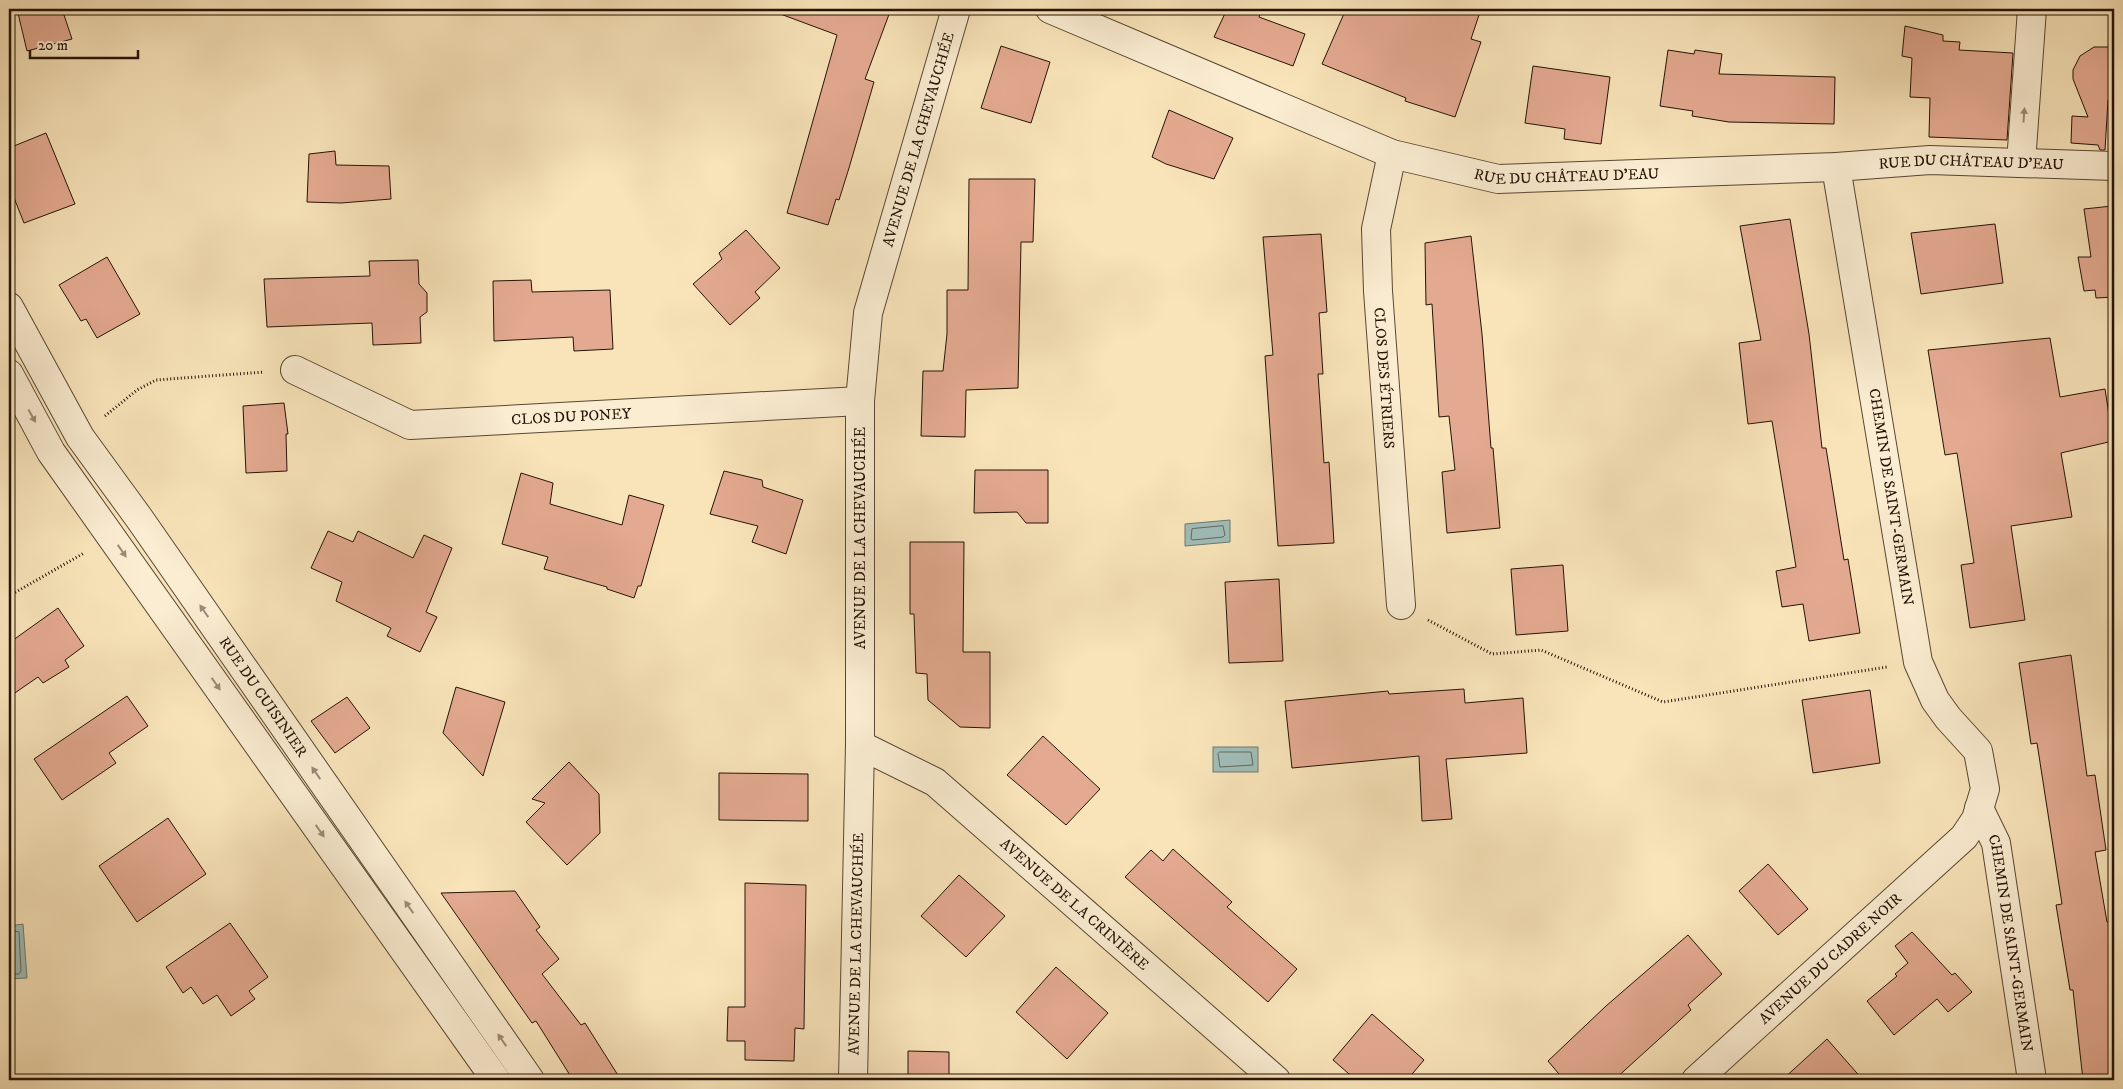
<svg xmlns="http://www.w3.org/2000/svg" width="2123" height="1089" font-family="'IM FELL DW Pica',serif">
<rect width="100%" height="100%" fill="#f9e4ba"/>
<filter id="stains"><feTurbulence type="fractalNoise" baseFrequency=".004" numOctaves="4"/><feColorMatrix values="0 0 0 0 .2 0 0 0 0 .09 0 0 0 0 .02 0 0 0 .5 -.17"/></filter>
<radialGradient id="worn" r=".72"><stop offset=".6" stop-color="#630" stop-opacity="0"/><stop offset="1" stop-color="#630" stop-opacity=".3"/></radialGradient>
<g fill="#a0bdb8" stroke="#6e7970">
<path d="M 1230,520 L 1230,542 L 1185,546 L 1185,524 Z"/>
<rect x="1213" y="747" width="45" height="25"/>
<path d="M 23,924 L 27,978 L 9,979 L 9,926 Z"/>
</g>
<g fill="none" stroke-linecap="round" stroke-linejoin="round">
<g stroke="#62685e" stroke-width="1">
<path d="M 1223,526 L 1225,535 L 1223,537 L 1193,540 L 1191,539 L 1192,529 Z"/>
<path d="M 1220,752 L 1251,752 L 1253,765 L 1220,767 L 1218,754 Z"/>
<path d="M 9,930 L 19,932 L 21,971 L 19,974 L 9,974"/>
</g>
</g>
<g fill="#e4aa91" stroke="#241305">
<path d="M 17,9 L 62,9 L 72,39 L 27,51 Z"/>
<path d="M 775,9 L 891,9 L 865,79 L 874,82 L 849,168 L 839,200 L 836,199 L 828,225 L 787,213 L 837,35 L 775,12 Z"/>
<path d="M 1227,9 L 1262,9 L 1259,17 L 1305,34 L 1293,66 L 1214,37 Z"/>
<path d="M 1346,9 L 1481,9 L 1471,39 L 1481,42 L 1455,117 L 1405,101 L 1406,98 L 1322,64 Z"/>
<path d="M 1905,26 L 1943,35 L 1943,41 L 1960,42 L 1959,50 L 2013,53 L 2007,140 L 1929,137 L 1930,98 L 1910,97 L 1912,58 L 1902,56 Z"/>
<path d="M 1001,46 L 1050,62 L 1031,123 L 981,108 Z"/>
<path d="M 2094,47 L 2114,47 L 2114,95 L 2108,100 L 2105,150 L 2100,150 L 2098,145 L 2071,143 L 2072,116 L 2088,117 L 2073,79 L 2073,70 L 2080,56 Z"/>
<path d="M 1668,50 L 1694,54 L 1695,50 L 1722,54 L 1719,74 L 1835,77 L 1834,124 L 1729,122 L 1692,116 L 1693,111 L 1660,106 Z"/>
<path d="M 1533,66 L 1610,77 L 1601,144 L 1564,139 L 1565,129 L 1525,123 Z"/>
<path d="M 1169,110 L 1233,138 L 1214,179 L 1166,164 L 1152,157 Z"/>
<path d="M 46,133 L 75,204 L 24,223 L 9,185 L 9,148 Z"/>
<path d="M 335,151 L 336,165 L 389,166 L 391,199 L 341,203 L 307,202 L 309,154 Z"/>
<path d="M 969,179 L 1035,179 L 1033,242 L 1021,242 L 1018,388 L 966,390 L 965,437 L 921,436 L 923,371 L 943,371 L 947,334 L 947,290 L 968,290 Z"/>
<path d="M 2112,206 L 2114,222 L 2114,297 L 2096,298 L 2095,290 L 2084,291 L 2078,257 L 2091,257 L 2084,209 Z"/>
<path d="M 1790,219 L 1809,334 L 1822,448 L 1826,448 L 1844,560 L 1848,559 L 1860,633 L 1809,641 L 1803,604 L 1782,607 L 1776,571 L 1796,567 L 1772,421 L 1748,424 L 1739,343 L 1761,340 L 1740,226 Z"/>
<path d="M 1995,224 L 2003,283 L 1921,294 L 1911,233 Z"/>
<path d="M 746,230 L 780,268 L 755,292 L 760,298 L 730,325 L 693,284 L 722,259 L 719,253 Z"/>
<path d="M 1321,234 L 1327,312 L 1319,313 L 1323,374 L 1318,374 L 1324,463 L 1329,462 L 1334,543 L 1278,546 L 1265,356 L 1273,355 L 1263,237 Z"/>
<path d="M 1471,236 L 1482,334 L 1491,448 L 1493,448 L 1500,528 L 1447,533 L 1442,472 L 1455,470 L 1449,416 L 1439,417 L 1432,304 L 1426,305 L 1425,243 Z"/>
<path d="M 107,257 L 140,314 L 97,338 L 86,319 L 81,321 L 59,285 Z"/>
<path d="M 418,260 L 419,284 L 427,293 L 427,312 L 420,317 L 421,343 L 373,345 L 372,323 L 267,327 L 264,279 L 370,276 L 369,261 Z"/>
<path d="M 531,280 L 532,292 L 610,290 L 613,349 L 574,351 L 573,337 L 494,341 L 493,281 Z"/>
<path d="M 2050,338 L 2060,397 L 2105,389 L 2113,441 L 2061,453 L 2072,517 L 2011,526 L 2025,620 L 1970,628 L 1961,565 L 1974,563 L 1957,453 L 1945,455 L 1928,350 Z"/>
<path d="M 284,403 L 288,434 L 286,434 L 287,471 L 246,473 L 243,406 Z"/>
<path d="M 975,470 L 1048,470 L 1048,523 L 1026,523 L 1017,512 L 974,513 Z"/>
<path d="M 724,471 L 762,480 L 763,487 L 803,500 L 786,554 L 752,542 L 758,526 L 710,514 Z"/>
<path d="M 521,473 L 553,483 L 550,504 L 622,525 L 629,495 L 664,505 L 641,586 L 638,586 L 634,598 L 607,589 L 607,587 L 544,569 L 548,557 L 502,544 Z"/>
<path d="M 328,531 L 353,542 L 358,531 L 413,558 L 424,535 L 452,548 L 426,612 L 437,617 L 420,652 L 387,636 L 391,628 L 336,601 L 342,582 L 311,568 Z"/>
<path d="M 910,542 L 964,542 L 963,652 L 990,652 L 990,728 L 960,727 L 928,700 L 927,674 L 916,673 L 914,614 L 910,614 Z"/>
<path d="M 1563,565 L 1568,631 L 1516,635 L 1511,569 Z"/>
<path d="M 1279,579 L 1283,661 L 1229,663 L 1225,582 Z"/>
<path d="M 58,608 L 84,646 L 65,660 L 69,667 L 43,683 L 38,677 L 9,697 L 9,643 Z"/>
<path d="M 2071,655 L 2087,776 L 2095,775 L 2106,850 L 2095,852 L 2107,922 L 2114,921 L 2114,1080 L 2083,1080 L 2073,990 L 2070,990 L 2056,905 L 2062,904 L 2037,743 L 2031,744 L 2019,663 Z"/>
<path d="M 456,687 L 505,702 L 483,776 L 443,733 Z"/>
<path d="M 1464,689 L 1465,703 L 1523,698 L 1527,753 L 1446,759 L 1452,819 L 1422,821 L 1419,756 L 1292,768 L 1285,701 L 1388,691 L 1389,694 Z"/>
<path d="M 1870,690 L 1880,763 L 1813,773 L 1802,700 Z"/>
<path d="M 127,696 L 148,726 L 109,753 L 116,763 L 62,800 L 34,759 Z"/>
<path d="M 347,697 L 370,728 L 335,753 L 311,721 Z"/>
<path d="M 1043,736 L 1100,789 L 1066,825 L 1007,775 Z"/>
<path d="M 569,762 L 599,794 L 600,833 L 567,865 L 526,822 L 545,803 L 532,799 Z"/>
<path d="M 719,773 L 808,774 L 808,821 L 719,820 Z"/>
<path d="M 168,818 L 206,874 L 137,922 L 99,866 Z"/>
<path d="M 1173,849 L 1232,902 L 1227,907 L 1297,969 L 1268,1002 L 1125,877 L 1151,850 L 1163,861 Z"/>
<path d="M 1768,864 L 1808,909 L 1778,935 L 1739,891 Z"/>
<path d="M 959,875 L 1005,916 L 966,957 L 921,916 Z"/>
<path d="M 745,883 L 806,885 L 804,1029 L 795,1028 L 794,1061 L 745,1060 L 745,1041 L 727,1041 L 728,1007 L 745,1007 Z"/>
<path d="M 515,891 L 540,927 L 536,930 L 559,959 L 542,974 L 581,1025 L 585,1023 L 621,1080 L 573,1080 L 536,1021 L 532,1023 L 441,893 Z"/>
<path d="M 230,923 L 268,977 L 249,991 L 255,999 L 231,1016 L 217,995 L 203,1004 L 191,987 L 183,993 L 166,967 Z"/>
<path d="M 1912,932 L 1952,975 L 1955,973 L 1972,992 L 1948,1012 L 1937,999 L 1894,1035 L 1867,1001 L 1897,976 L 1895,974 L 1908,963 L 1895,946 Z"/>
<path d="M 1688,935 L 1722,974 L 1688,1005 L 1691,1010 L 1614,1080 L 1564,1080 L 1548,1061 L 1606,1006 Z"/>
<path d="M 1056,967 L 1108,1013 L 1067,1059 L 1016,1012 Z"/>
<path d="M 1372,1014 L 1424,1060 L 1407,1080 L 1356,1080 L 1333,1060 Z"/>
<path d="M 1827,1039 L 1863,1080 L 1782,1080 Z"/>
<path d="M 908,1051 L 949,1052 L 949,1080 L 908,1080 Z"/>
</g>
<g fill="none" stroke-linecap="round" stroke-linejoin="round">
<defs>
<g id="street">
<path id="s1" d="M 1050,9 L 1392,154 L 1498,179 L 1836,167 L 1930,160 L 2114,166"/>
<path id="s2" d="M 1392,154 L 1376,229 L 1378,291 L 1401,605"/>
<path d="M 2021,163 L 2032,9"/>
<path id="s3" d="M 9,307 L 80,437 L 139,518 L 530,1080"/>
<path id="s4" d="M 295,370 L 410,425 L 860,401"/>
<path d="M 9,374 L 51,452 L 496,1080"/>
<path id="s5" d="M 860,745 L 935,782 L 1276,1080"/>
<path id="s6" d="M 1979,808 L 1996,843 L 2032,1080"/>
<path id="s7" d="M 853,1080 L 860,745 L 860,401 L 868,313 L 956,9"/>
<path id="s8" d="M 1696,1080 L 1964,837 L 1976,819 L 1985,789 L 1978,751 L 1948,718 L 1935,700 L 1918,662 L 1836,167"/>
</g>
</defs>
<use href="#street" stroke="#594732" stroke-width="30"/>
<g stroke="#241305" stroke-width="3" stroke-dasharray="1 2.5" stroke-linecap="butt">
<path d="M 105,416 L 137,390 L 156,380 L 264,372"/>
<path d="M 9,596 L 84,553"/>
<path d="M 1428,620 L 1492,654 L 1541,650 L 1663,702 L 1887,667"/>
</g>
<use href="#street" stroke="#fbedd2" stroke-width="28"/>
</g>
<defs><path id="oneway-solid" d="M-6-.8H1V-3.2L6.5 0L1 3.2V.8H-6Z" transform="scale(1.25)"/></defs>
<g fill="#9a8b76">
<use href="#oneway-solid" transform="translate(2024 115) rotate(-86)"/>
<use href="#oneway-solid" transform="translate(32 416) rotate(61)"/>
<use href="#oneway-solid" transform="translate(122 551) rotate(55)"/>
<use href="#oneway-solid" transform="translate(204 611) rotate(-125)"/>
<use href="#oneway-solid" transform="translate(216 684) rotate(55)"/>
<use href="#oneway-solid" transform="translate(316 773) rotate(-125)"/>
<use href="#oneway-solid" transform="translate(320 831) rotate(55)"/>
<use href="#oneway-solid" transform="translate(409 907) rotate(-125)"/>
<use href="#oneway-solid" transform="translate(502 1040) rotate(-125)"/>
</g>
<g text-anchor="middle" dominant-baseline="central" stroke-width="4" stroke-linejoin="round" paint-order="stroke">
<g font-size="15" fill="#241305" stroke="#fbedd2">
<text stroke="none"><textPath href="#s7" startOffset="948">AVENUE DE LA CHEVAUCHÉE</textPath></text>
<text stroke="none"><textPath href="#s1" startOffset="954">RUE DU CHÂTEAU D'EAU</textPath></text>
<text stroke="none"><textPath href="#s1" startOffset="549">RUE DU CHÂTEAU D'EAU</textPath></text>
<text stroke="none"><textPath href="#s2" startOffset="226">CLOS DES ÉTRIERS</textPath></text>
<text stroke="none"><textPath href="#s4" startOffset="289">CLOS DU PONEY</textPath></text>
<text transform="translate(1891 497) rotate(81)">CHEMIN DE SAINT-GERMAIN</text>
<text transform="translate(860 538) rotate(-90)">AVENUE DE LA CHEVAUCHÉE</text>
<text stroke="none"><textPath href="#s3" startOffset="466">RUE DU CUISINIER</textPath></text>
<text stroke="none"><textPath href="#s5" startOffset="269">AVENUE DE LA CRINIÈRE</textPath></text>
<text stroke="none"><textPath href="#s7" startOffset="136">AVENUE DE LA CHEVAUCHÉE</textPath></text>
<text stroke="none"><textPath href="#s6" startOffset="140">CHEMIN DE SAINT-GERMAIN</textPath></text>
<text stroke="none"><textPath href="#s8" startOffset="181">AVENUE DU CADRE NOIR</textPath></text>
</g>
</g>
<rect width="2123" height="1089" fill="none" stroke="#f9e4ba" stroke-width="30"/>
<rect x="10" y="10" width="2103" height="1069" fill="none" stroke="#241305" stroke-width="2.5"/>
<rect x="15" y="15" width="2093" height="1059" fill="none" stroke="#241305"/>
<path d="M30 50v8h108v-8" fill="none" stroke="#241305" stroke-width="2.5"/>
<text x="38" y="50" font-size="15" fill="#241305" stroke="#fbedd2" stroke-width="4" paint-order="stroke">20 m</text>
<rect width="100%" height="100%" filter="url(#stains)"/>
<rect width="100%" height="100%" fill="url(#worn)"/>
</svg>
